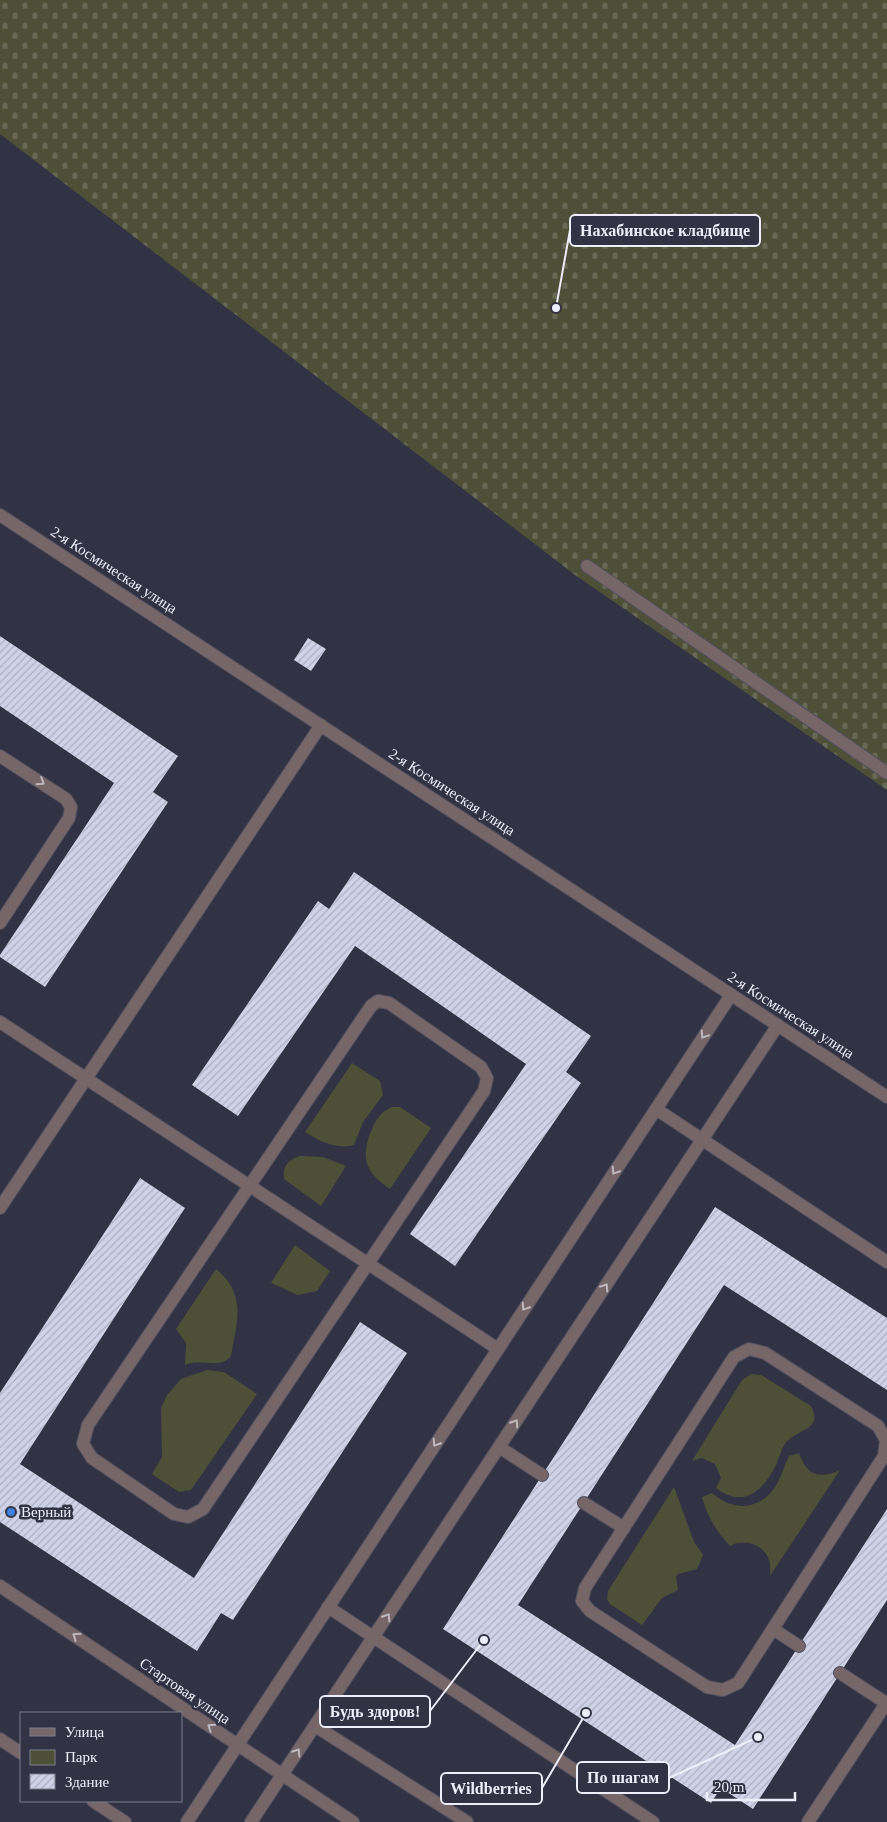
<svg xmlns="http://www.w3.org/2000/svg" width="887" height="1822" font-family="Georgia,serif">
<defs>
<pattern id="cemetery-stones" width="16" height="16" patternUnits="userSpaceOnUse" patternTransform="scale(1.25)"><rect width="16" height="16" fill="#4d4f37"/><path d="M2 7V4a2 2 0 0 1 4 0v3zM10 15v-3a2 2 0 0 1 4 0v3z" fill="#676955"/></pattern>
<pattern id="building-hatch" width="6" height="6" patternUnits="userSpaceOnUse" patternTransform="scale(1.25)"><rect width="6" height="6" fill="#d0d3e8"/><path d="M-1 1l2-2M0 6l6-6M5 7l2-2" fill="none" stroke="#aeb0c1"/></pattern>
</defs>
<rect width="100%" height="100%" fill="#313243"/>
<path fill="url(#cemetery-stones)" d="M 0,0 L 887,0 L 887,790 L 575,575 L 0,134 Z"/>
<g fill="#4d4f37">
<path d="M 352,1063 L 380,1081 L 383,1095 L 363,1122 L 354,1145 C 337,1150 319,1141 305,1132 Z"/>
<path d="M 392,1107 L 400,1107 L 431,1128 L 390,1189 C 365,1172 360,1157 372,1129 C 376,1119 382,1111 392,1107 Z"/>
<path d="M 300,1156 L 323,1157 L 346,1166 L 321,1206 L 284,1179 C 283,1165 287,1161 300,1156 Z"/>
<path d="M 295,1245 L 330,1271 L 317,1291 L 298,1295 L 271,1283 Z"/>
<path d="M 216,1269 C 247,1294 237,1321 231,1356 C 220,1370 201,1358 185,1365 L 186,1343 L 176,1329 Z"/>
<path d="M 207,1370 L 224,1372 L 257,1394 L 191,1490 L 179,1492 L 152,1474 L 162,1457 L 161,1408 L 167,1395 L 181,1379 Z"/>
<path d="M 751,1374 L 761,1375 L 811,1406 C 824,1431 796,1428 785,1444 C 781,1450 779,1458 776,1465 C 763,1491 744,1509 716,1488 L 721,1478 L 715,1464 L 702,1458 L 692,1461 L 742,1380 Z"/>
<path d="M 799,1453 C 807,1475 818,1480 840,1470 L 770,1576 C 770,1572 771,1564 769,1560 C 764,1544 743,1538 730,1546 C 716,1531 707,1516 702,1497 L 712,1493 C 735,1513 763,1510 778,1482 C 782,1474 785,1464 789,1456 Z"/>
<path d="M 674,1487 L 694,1542 L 703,1555 L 697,1569 L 678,1574 L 676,1577 L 678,1590 L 662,1598 L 642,1625 L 610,1604 L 607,1599 L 608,1591 Z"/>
</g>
<g fill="url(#building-hatch)">
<path d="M 0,636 L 178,756 L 153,792 L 168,802 L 45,987 L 0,957 L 0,955 L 114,783 L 0,706 Z"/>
<path d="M 308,638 L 326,649 L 311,671 L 294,660 Z"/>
<path d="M 354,872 L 591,1036 L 566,1072 L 581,1083 L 455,1266 L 410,1234 L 526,1064 L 412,985 L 355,946 L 238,1116 L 192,1085 L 318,901 L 329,909 Z"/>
<path d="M 140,1178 L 185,1208 L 20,1464 L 194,1578 L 360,1322 L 407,1353 L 233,1620 L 221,1613 L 197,1651 L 0,1522 L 0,1393 Z"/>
<path d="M 715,1207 L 887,1318 L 887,1390 L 724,1285 L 518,1605 L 735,1745 L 887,1509 L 887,1600 L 753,1809 L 721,1788 L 711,1803 L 443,1629 Z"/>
</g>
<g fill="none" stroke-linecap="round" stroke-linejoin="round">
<defs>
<g id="lane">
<path d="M 587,566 L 887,773"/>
<path d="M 0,756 L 66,799 L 71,807 L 69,818 L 0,923"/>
<path d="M 378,1001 L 389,1003 L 481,1067 L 487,1078 L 484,1091 L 203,1509 L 188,1517 L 174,1514 L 92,1458 L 83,1444 L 88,1425 L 371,1006 Z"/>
<path d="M 0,1022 L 498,1349"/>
<path d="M 656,1109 L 887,1262"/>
<path d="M 749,1349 L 765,1353 L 878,1426 L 886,1440 L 884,1456 L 738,1683 L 723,1690 L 707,1687 L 590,1611 L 582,1601 L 585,1588 L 734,1357 Z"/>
<path d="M 499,1447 L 542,1475"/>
<path d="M 584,1503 L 624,1528"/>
<path d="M 328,1607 L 653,1822"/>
<path d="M 773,1629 L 799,1646"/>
<path d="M 840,1673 L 886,1703"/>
<path d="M 315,1726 L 467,1822"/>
</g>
<g id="street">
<path d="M 0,515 L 887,1097"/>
<path d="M 0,1208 L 321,725"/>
<path d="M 0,1586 L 353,1822"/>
<path d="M 0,1739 L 21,1753"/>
<path d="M 93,1801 L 125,1822"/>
<path d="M 187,1822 L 731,995"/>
<path d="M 251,1822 L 778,1025"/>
<path d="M 808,1822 L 887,1702"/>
</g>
</defs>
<use href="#lane" stroke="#4f5060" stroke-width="14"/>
<use href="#street" stroke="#4f5060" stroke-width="14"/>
<use href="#lane" stroke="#776668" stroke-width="12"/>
<use href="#street" stroke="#776668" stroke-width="12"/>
</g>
<defs><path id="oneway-chevron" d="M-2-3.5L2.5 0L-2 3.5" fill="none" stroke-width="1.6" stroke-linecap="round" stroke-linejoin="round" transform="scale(1.25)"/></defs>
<g stroke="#beb8bf">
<use href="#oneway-chevron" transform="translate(41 782) rotate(33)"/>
<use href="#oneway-chevron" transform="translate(704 1035) rotate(123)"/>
<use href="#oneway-chevron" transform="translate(615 1171) rotate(123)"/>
<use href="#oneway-chevron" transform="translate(605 1287) rotate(-57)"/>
<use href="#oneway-chevron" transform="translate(525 1307) rotate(123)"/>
<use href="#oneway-chevron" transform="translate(515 1423) rotate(-57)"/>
<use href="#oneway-chevron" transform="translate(436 1443) rotate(123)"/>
<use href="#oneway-chevron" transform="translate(387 1617) rotate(-57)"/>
<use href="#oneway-chevron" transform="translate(76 1636) rotate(-146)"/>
<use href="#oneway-chevron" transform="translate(211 1727) rotate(-146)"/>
<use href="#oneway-chevron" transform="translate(297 1752) rotate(-57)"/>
</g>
<circle fill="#3f7fe0" stroke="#313243" stroke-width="2" cx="11" cy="1512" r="5"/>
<g text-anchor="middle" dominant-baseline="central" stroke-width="5" stroke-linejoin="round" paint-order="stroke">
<g font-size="15" fill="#edeef9" stroke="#313243">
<text transform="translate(114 570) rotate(33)">2-я Космическая улица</text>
<text transform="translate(452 792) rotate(33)">2-я Космическая улица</text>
<text transform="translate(791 1015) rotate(33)">2-я Космическая улица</text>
<text transform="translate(185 1691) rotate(34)">Стартовая улица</text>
</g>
<g font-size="15" fill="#edeef9" stroke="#313243" text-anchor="start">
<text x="21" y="1512">Верный</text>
</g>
</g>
<path fill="none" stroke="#edeef9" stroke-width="2" d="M556 308L570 230M484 1640L430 1711M758 1737L669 1778M586 1713L542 1788"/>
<g fill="#edeef9" stroke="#313243" stroke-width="2">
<circle cx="556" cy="308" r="5"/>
<circle cx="484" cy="1640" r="5"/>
<circle cx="758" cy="1737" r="5"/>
<circle cx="586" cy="1713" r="5"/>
</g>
<g fill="#313243" stroke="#edeef9" stroke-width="2">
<rect x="570" y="215" width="190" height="31" rx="5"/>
<rect x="320" y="1696" width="110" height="31" rx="5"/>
<rect x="577" y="1762" width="92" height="31" rx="5"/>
<rect x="441" y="1773" width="101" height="31" rx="5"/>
</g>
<g font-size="16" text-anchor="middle" font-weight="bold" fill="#edeef9">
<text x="665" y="236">Нахабинское кладбище</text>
<text x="375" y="1717">Будь здоров!</text>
<text x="623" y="1783">По шагам</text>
<text x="491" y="1794">Wildberries</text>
</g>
<rect x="20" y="1712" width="162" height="90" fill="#313243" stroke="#7c7d8c"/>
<rect x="30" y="1728" width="25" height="8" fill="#776668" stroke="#7c7d8c"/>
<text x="65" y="1737" font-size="15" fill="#edeef9">Улица</text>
<rect x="30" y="1750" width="25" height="15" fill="#4d4f37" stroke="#7c7d8c"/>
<text x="65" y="1762" font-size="15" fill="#edeef9">Парк</text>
<rect x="30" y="1774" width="25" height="15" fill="url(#building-hatch)" stroke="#7c7d8c"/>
<text x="65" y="1787" font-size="15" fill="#edeef9">Здание</text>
<path d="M707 1792v8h88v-8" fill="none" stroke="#edeef9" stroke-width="2.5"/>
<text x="714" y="1792" font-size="15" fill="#edeef9" stroke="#313243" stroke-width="4" paint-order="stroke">20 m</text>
</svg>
